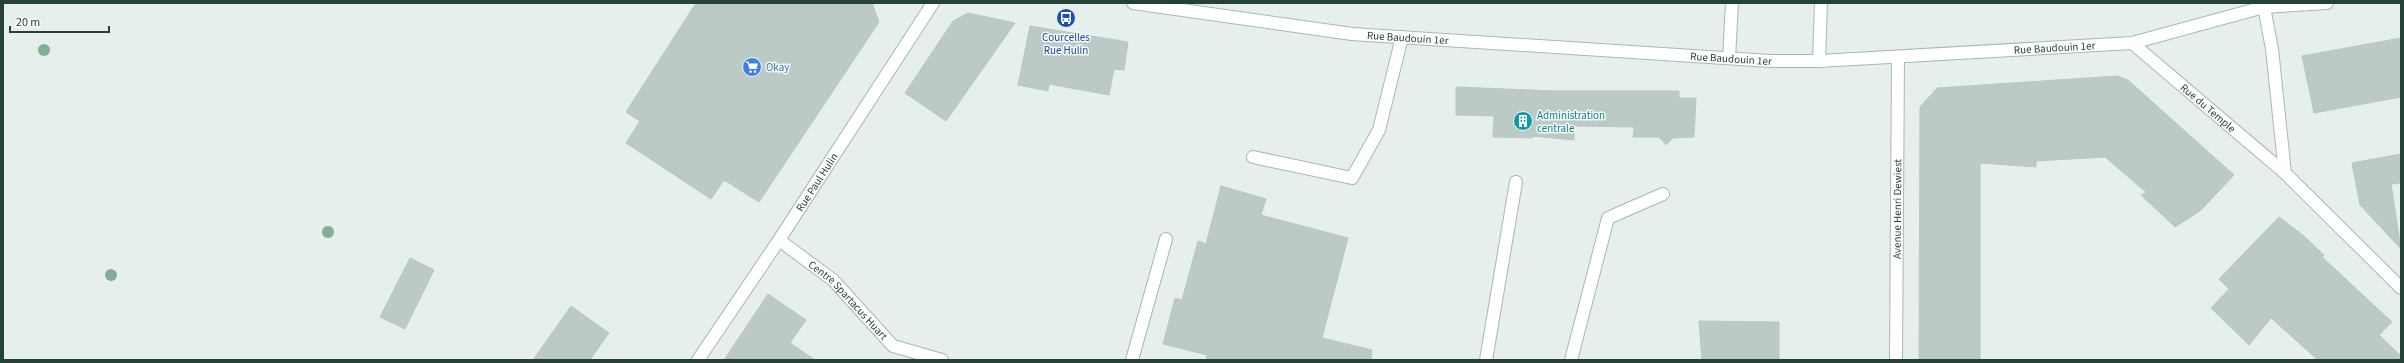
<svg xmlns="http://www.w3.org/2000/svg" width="2404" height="363" font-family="'Source Sans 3',sans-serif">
<rect width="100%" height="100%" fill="#e6efeb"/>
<g fill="#bbcac4" stroke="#b8c9c2">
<path d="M 696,3 L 872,3 L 879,22 L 759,202 L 724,180 L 711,199 L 626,143 L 640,121 L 626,112 Z"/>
<path d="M 968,13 L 1015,23 L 946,121 L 905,93 L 953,21 Z"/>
<path d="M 1030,26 L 1128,42 L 1124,70 L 1114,69 L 1109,95 L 1049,84 L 1048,91 L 1018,85 Z"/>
<path d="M 2401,38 L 2401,97 L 2314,113 L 2302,56 Z"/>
<path d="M 2117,76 L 2128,80 L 2234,175 L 2200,211 L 2175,227 L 2141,195 L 2146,192 L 2105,157 L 2036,161 L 2036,167 L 1980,163 L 1980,360 L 1919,360 L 1920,107 L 1937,88 Z"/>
<path d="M 1456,87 L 1554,91 L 1679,91 L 1679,98 L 1696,98 L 1694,137 L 1673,138 L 1666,145 L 1659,137 L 1633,137 L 1634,127 L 1574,126 L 1574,140 L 1532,136 L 1532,138 L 1493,137 L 1494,116 L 1456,115 Z"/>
<path d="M 2401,154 L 2401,183 L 2391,184 L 2401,249 L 2360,205 L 2352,163 Z"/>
<path d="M 1221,186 L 1266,199 L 1261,215 L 1348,238 L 1322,338 L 1372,350 L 1371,360 L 1206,360 L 1207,355 L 1163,344 L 1175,298 L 1182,300 L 1198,241 L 1206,244 Z"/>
<path d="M 2279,217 L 2304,236 L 2324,255 L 2322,257 L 2392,322 L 2379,335 L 2401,356 L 2401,360 L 2318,360 L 2271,318 L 2249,345 L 2211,308 L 2229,289 L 2219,279 Z"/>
<path d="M 410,258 L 434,270 L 405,329 L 380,317 Z"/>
<path d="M 768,294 L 806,320 L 790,343 L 815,360 L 724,360 Z"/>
<path d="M 571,306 L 609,333 L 590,360 L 533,360 Z"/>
<path d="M 1699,321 L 1779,322 L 1779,360 L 1702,360 Z"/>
</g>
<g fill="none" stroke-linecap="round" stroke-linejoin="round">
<defs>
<g id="lane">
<path d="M 1729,58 L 1732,3"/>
<path d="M 1253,157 L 1352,178 L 1379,130 L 1402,37"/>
<path d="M 1486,360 L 1516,182"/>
<path d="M 1571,360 L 1608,218 L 1663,194"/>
</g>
<g id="street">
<path d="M 2264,7 L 2272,49 L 2285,173"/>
<path id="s1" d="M 2132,43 L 2285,173 L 2401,288"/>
<path d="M 1819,61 L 1821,3"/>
<path id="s2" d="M 779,240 L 833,280 L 893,346 L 942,360"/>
<path id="s3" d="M 698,360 L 779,240 L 933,3"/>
<path d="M 1132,360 L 1166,239"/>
<path id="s4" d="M 1896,360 L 1898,57"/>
</g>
<g id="secondary">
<path id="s5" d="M 1133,3 L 1352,34 L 1770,61 L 1819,61 L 2132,43 L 2264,7 L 2327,3"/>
</g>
</defs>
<use href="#lane" stroke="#a8b8b2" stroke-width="14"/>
<use href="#street" stroke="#a8b8b2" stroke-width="14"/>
<use href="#secondary" stroke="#a4bbb3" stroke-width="14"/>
<use href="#lane" stroke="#fff" stroke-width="12"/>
<use href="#street" stroke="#fff" stroke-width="12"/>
<use href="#secondary" stroke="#fff" stroke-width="12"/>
</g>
<g fill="#80af93">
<circle cx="44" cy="50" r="6"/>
<circle cx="328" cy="232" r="6"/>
<circle cx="111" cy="275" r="6"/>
</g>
<defs>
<symbol id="bus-disc" viewBox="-11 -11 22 22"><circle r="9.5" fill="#1a4fb4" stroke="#f7fbf9"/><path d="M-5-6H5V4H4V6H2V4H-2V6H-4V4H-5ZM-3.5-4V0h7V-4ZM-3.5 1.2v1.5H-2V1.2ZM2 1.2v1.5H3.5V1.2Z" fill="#fff"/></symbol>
<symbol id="supermarket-disc" viewBox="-11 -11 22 22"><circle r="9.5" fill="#3f7fe0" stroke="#f7fbf9"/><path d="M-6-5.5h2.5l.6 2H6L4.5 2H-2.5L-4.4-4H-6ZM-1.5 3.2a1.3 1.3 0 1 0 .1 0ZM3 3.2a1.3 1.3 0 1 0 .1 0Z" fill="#fff"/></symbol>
<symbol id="building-disc" viewBox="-11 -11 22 22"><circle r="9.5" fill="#0f9aa8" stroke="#f7fbf9"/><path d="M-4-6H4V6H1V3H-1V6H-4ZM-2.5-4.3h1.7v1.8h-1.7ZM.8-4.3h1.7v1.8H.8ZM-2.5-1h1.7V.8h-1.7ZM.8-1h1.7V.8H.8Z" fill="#fff"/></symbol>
</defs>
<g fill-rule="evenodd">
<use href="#bus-disc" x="1055" y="7" width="22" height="22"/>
<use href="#supermarket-disc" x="741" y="56" width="22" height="22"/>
<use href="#building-disc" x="1512" y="110" width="22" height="22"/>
</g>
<g text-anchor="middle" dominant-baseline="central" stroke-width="3" stroke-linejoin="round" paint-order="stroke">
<g font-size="11" fill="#164399" stroke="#f7fbf9">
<text x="1066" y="37">Courcelles<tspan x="1066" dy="13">Rue Hulin</tspan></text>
</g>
<g font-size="11" fill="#24423a" stroke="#f7fbf9">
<text stroke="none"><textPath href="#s5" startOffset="277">Rue Baudouin 1er</textPath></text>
<text stroke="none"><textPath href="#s5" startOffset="925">Rue Baudouin 1er</textPath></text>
<text stroke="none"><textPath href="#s5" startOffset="601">Rue Baudouin 1er</textPath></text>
<text stroke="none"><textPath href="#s1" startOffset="100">Rue du Temple</textPath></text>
<text stroke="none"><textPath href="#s3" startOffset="214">Rue Paul Hulin</textPath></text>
<text stroke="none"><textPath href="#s4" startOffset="151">Avenue Henri Dewiest</textPath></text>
<text stroke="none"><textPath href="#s2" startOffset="92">Centre Spartacus Huart</textPath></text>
</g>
<g font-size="11" fill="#366cbe" stroke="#f7fbf9" text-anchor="start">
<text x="766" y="67">Okay</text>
</g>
<g font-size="11" fill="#0d838f" stroke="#f7fbf9" text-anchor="start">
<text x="1537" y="115">Administration<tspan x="1537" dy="13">centrale</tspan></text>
</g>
</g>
<rect width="2404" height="363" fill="none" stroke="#24423a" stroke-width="8"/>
<path d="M10 26v6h99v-6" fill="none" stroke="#24423a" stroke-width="2"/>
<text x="16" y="26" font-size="12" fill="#24423a" stroke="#f7fbf9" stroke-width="3" paint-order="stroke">20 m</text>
</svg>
